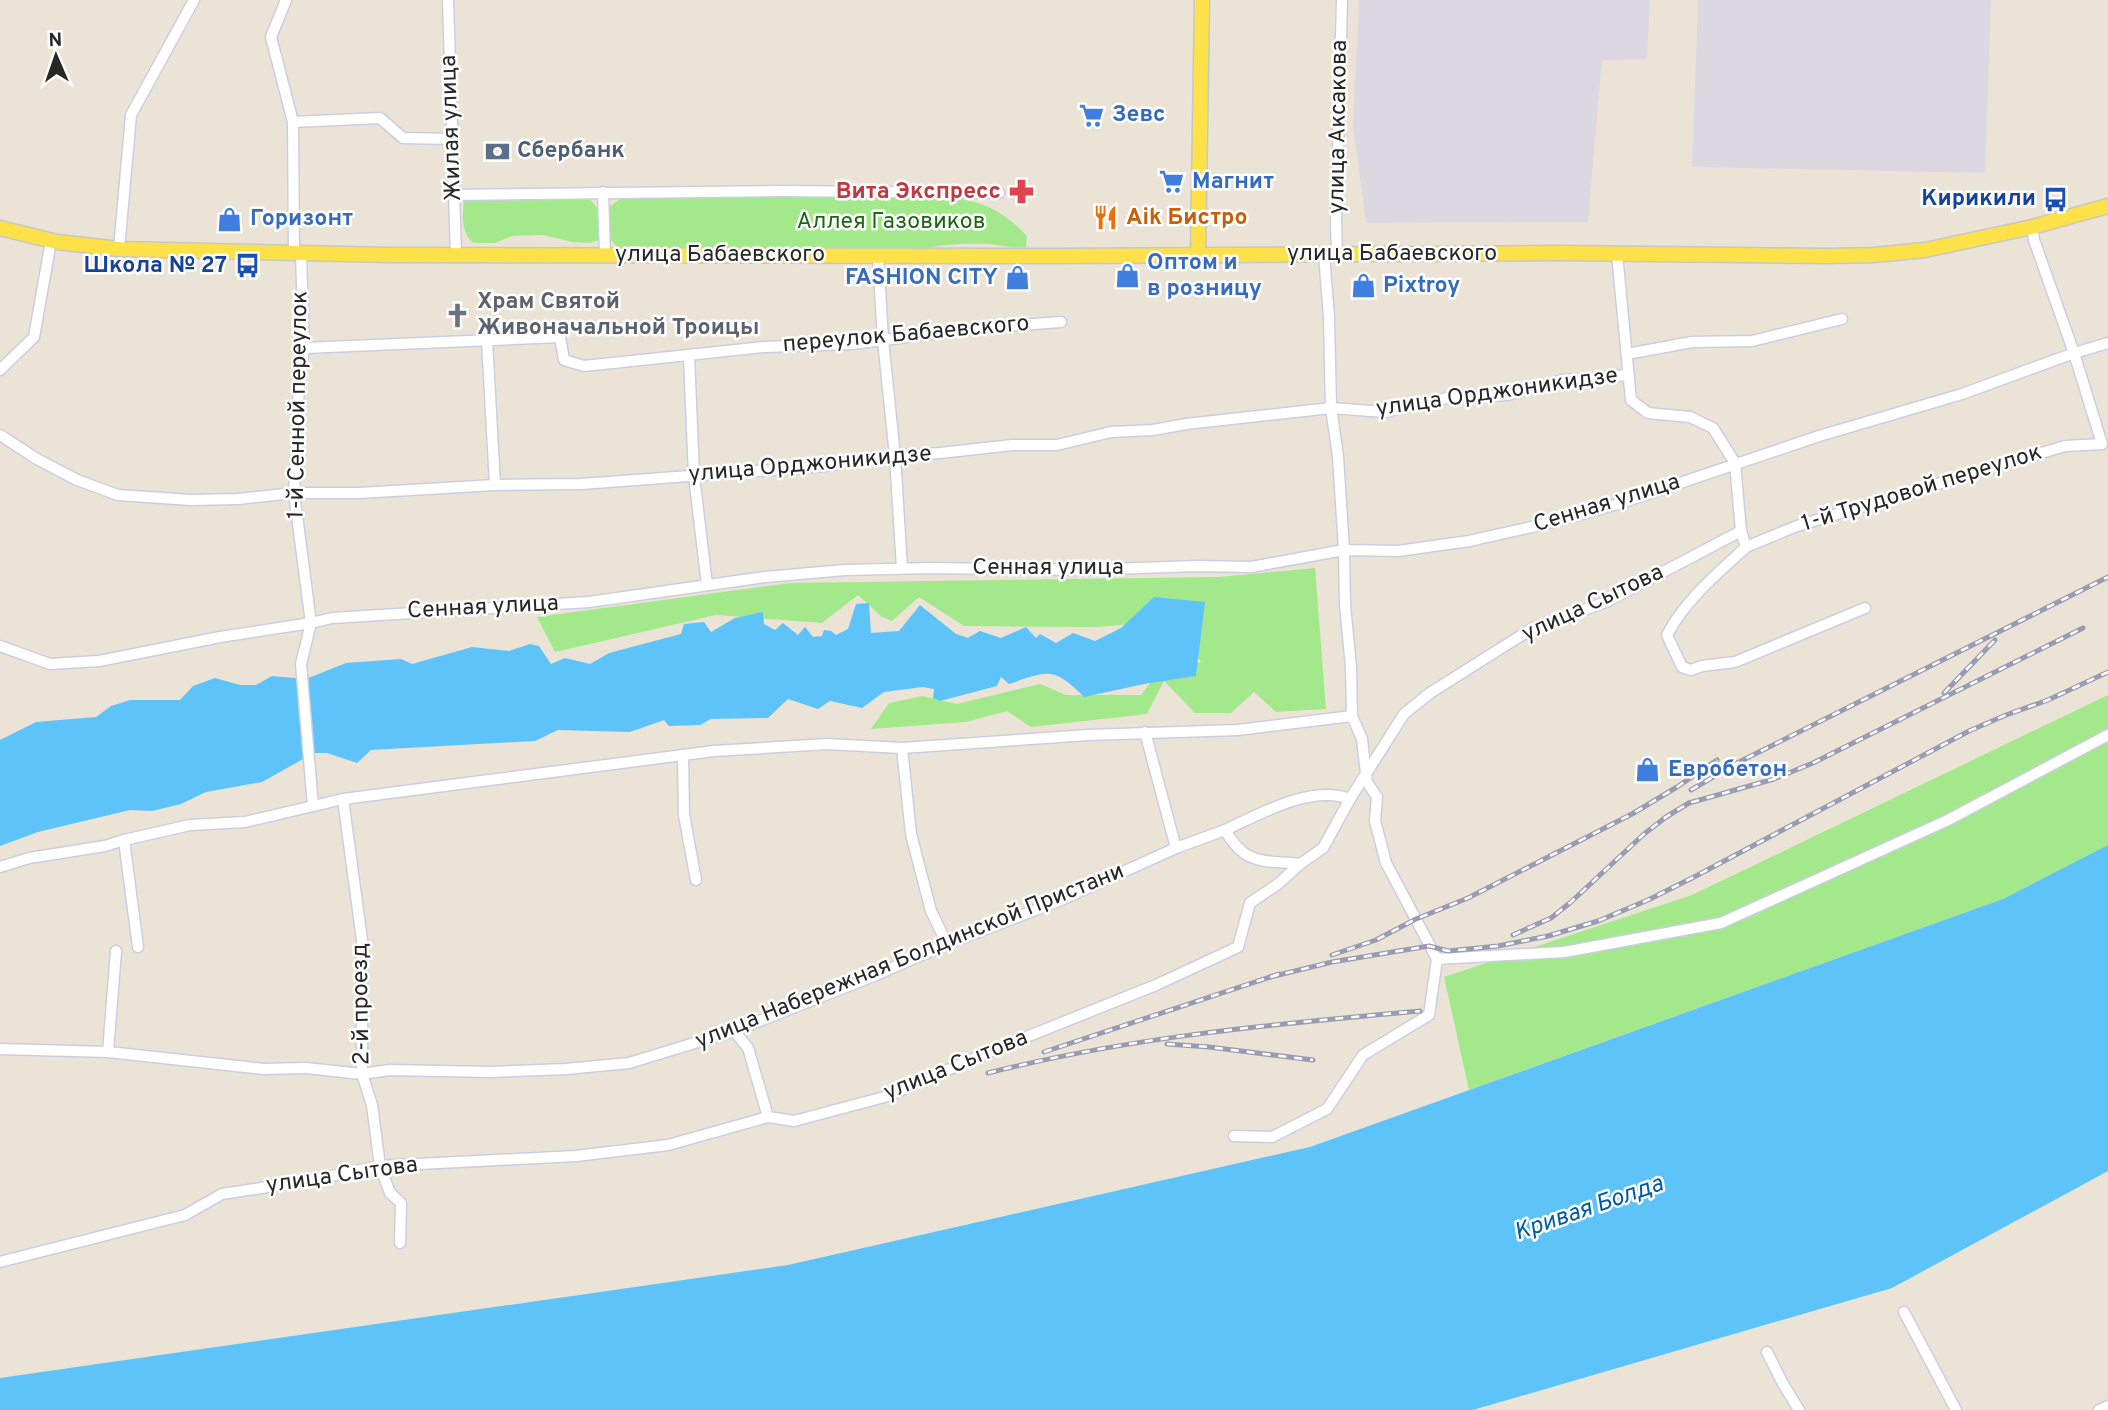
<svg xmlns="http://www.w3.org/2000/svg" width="2108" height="1410" font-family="Overpass,sans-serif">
<rect width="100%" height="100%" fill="#ebe4d6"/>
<g fill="#dcd8e2">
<path d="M 1359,0 L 1650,0 L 1647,59 L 1602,60 L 1588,222 L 1366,223 L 1353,126 Z"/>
<path d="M 1698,0 L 1991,0 L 1985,173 L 1692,167 Z"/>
</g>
<g fill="#a4e88c">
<path d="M 891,196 C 948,198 984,190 1027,236 L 1026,247 C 1012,249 1001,245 988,244 C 965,243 943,244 921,249 L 617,247 L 610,239 L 610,206 L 623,197 Z"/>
<path d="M 590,199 L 597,208 L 599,240 L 590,243 L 573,242 L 542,235 L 512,236 L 495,243 L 473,243 C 461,232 462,216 464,200 Z"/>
<path d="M 1315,568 L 1326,709 L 1276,712 L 1254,692 L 1231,713 L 1195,713 L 1164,681 L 1147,714 L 1031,727 L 1007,711 L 966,722 L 871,729 L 889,703 L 923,696 L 957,704 L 1040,684 L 1066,695 L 1141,695 L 1161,669 L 1201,662 L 1166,621 L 1097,627 L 964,626 L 919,597 L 892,621 L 882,617 L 858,595 L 822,623 L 716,615 L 555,652 L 537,617 L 790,583 L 1219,577 Z"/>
<path d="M 2108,695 L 2108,845 L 2003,899 L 1469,1090 L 1444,977 L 1692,895 Z"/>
</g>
<g fill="#5dc3f9">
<path d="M 1154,597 L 1205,602 L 1196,676 L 1144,684 L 1084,697 C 1053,666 1048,671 1009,684 L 1001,677 L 997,686 L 940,701 L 933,698 L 934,689 L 923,687 L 884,692 L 862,708 L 830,701 L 818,709 L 788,699 L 768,718 L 711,719 L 700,725 L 669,726 L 664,720 L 630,732 L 558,730 L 535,741 L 371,750 L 357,763 L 327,753 L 314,753 L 262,782 L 206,792 L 181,804 L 152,811 L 130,810 L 38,832 L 0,846 L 0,740 L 36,722 L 96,717 L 111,706 L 130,700 L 180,700 L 193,686 L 215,678 L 240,685 L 256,685 L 272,676 L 306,679 L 346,663 L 401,659 L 412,664 L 472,647 L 509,651 L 530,644 L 539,646 L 551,664 L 565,658 L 590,664 L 609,653 L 681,634 L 684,624 L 704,622 L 711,632 L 735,618 L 763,612 L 764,624 L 775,630 L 783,623 L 798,635 L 805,627 L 813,637 L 822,636 L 824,630 L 831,631 L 836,635 L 848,629 L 856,604 L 869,603 L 871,633 L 899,631 L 920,605 L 956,634 L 968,638 L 980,631 L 1001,638 L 1026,627 L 1036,638 L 1040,634 L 1056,643 L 1073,633 L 1095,641 L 1121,628 Z"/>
<path d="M 2108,845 L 2108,1171 L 1892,1288 L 1473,1410 L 0,1410 L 0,1378 L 788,1265 L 1310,1147 L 2003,899 Z"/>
</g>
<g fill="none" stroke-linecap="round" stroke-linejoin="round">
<defs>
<g id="minor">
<path d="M 286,0 L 271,37 L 293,122 L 294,254"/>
<path d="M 448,0 L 456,256"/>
<path d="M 293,122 L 380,118 L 403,138 L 451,139"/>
<path d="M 603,192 L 605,255"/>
<path d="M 454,195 L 782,191 L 999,193"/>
<path d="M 2032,227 L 2034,240 L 2074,353 L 2102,444"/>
<path d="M 119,249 L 131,115 L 194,0"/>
<path d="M 301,254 L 304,348 L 299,382 L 294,493 L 311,623 L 301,664 L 313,806"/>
<path d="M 1337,254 L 1336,224 L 1342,0"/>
<path d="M 1617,254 L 1631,400 L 1648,413 L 1690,417 L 1713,428 L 1735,463 L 1741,531 L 1746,547 C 1717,574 1685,600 1667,635 L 1682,667 L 1691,670 L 1702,666 L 1735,662 L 1865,608"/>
<path d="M 878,255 L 883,340 L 895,456 L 902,568"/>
<path d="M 487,340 L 495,485"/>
<path d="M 304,348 L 560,337 L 564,360 L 584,366 L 764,347 L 852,344 L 979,328 L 1061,322"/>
<path d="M 1627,354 L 1692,342 L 1752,341 L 1842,319"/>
<path d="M 689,356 L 694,476 L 707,585"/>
<path d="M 0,370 L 34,337 L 51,241"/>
<path d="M 0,435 L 37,459 L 77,480 L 118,495 L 191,500 L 238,499 L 294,493 L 359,493 L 495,485 L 581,484 L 826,466 L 874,457 L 940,453 L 1012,445 L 1057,445 L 1111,432 L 1153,430 L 1186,424 L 1331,408 L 1385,412 L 1447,398 L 1508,395 L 1563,380 L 1629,375"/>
<path d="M 1746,547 L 1797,526 L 2065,446 L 2102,444"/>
<path d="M 0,646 L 50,664 L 99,661 L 220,637 L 311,623 L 332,618 L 589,602 L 765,577 L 845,570 L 930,568 L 1082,570 L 1197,566 L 1251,567 L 1344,550 L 1398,551 L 1469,541 L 1545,524 L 1618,504 L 1819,436 L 1962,394 L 2074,353 L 2108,343"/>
<path d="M 1145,732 L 1176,848"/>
<path d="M 902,748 L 911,834 L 931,911 L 947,944"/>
<path d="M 683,755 L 684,815 L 696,880"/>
<path d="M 343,799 L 362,940 L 362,1074 L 372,1105 L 380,1166 L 390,1193 L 401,1203 L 400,1243"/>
<path d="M 1225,830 C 1260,814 1312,784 1350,799"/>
<path d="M 124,840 L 138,947"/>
<path d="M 0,867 L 29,858 L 105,846 L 124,840 L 190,825 L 245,822 L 343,799 L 714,751 L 827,744 L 902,748 L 1088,735 L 1238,730 L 1352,716"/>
<path d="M 1437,959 L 1564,952 L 1721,923 L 1948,820 L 2108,735"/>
<path d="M 734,1031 L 748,1048 L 768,1117"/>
<path d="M 0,1049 L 108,1052 L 264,1069 L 306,1068 L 362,1074 L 389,1070 L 492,1072 L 566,1069 L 629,1063 L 734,1031 L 876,975 L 947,944 L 1059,901 L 1176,848 L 1225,830 C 1246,866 1262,860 1300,864"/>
<path d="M 108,1052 L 116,951"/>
<path d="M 1234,1136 L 1272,1137 L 1327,1109 L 1363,1055 L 1429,1015 L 1437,959 L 1386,863 L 1375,821 L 1377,797 L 1367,782 L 1362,739 L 1352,716 L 1351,667 L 1345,605 L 1344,550 L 1338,456 L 1331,408 L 1329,317 L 1324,255"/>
<path d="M 0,1262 L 185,1215 L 222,1194 L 307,1181 L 380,1166 L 576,1156 L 668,1145 L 768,1117 L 794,1121 L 888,1096 L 984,1054 L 1156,985 L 1238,947 L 1250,903 L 1278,884 L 1300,864 L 1323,848 L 1350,799 L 1404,714 L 1430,693 L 1533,628 L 1606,602 L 1741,531"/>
<path d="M 1904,1312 L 1956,1410"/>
<path d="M 1767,1352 L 1782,1382 L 1799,1410"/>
<path d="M 2099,1410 L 2108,1406"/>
</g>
<g id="major">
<path d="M 0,228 L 57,242 L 119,249 L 390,255 L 1060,256 L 1562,253 L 1827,256 L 1874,255 L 1925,250 L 2032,227 L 2108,206"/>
<path d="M 1198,255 L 1202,0"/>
</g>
</defs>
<use href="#minor" stroke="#cbcee2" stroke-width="13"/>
<use href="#major" stroke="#c7c7c7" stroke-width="17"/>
<use href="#minor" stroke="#fff" stroke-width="10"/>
<use href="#major" stroke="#fde149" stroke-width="14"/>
<defs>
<g id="rail">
<path d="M 1944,693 L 1995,640"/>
<path d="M 1691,790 L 1737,763 L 2108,577"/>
<path d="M 1513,935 L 1551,918 L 1571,902 L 1644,834 L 1666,817 L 1689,803 L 1774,779 L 1813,763 L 2083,628"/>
<path d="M 1332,955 L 1376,940 L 1416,919 L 1468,898 L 1632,814 L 1677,787 L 1717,760"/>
<path d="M 1270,977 L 1332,962 L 1429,946 L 1448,951 L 1498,946 L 1548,936 L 1598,921 L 1648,900 L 1694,877 L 1969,731 L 2006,715 L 2048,700 L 2108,672"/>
<path d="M 1167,1044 L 1209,1047 L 1313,1060"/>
<path d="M 1044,1052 L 1279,974"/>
<path d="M 988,1073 C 1130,1037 1274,1024 1420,1011"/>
</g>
</defs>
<use href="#rail" stroke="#999bb3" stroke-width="5"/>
<use href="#rail" stroke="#fff" stroke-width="2.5" stroke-dasharray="8" stroke-linecap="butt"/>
</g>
<defs>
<symbol id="supermarket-bare" viewBox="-9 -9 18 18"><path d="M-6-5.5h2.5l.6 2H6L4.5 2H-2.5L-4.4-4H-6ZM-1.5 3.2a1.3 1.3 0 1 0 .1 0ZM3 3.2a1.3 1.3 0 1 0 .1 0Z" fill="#3f7fe0" stroke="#fff" stroke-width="2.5" paint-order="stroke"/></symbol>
<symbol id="bank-bare" viewBox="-9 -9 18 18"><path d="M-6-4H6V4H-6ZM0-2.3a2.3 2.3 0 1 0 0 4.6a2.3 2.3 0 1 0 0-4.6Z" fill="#5c6f8a" stroke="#fff" stroke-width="2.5" paint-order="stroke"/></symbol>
<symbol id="pharmacy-bare" viewBox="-9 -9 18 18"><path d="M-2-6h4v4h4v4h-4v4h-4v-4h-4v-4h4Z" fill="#e0444e" stroke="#fff" stroke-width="2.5" paint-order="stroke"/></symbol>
<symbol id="bus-bare" viewBox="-9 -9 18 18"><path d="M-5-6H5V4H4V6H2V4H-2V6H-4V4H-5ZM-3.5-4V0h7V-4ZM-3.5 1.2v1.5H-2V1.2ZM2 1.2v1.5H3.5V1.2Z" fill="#1a4fb4" stroke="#fff" stroke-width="2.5" paint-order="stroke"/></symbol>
<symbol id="restaurant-bare" viewBox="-9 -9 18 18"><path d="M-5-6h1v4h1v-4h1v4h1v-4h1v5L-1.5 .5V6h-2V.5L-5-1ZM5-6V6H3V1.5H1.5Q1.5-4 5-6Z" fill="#e8710a" stroke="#fff" stroke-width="2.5" paint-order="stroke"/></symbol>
<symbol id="shop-bare" viewBox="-9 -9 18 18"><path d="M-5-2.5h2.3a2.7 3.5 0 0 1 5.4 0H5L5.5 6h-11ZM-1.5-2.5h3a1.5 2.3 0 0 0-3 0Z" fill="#3f7fe0" stroke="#fff" stroke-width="2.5" paint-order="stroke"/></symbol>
<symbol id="church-bare" viewBox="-9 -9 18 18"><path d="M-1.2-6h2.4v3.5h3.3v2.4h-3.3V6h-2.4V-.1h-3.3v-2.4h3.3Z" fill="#6b7280" stroke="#fff" stroke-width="2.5" paint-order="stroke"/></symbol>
</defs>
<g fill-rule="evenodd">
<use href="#supermarket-bare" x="1074" y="98" width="35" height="35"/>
<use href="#bank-bare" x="480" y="134" width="35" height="35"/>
<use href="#supermarket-bare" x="1154" y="164" width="35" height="35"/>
<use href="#pharmacy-bare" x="1004" y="174" width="35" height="35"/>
<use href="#bus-bare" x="2038" y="182" width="35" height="35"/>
<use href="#restaurant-bare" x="1088" y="200" width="35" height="35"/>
<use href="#shop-bare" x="212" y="202" width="35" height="35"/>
<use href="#bus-bare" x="230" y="248" width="35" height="35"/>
<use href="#shop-bare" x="1110" y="258" width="35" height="35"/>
<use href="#shop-bare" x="1000" y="260" width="35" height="35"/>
<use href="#shop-bare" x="1346" y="268" width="35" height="35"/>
<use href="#church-bare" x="440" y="298" width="35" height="35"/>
<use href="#shop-bare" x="1630" y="752" width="35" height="35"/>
</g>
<g text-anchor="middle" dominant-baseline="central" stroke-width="5" stroke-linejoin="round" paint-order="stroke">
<g font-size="23" font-weight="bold" fill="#366cbe" stroke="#fff" text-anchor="start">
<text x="1112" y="115">Зевс</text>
<text x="1192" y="182">Магнит</text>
<text x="250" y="219">Горизонт</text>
<text x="1147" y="263">Оптом и<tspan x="1147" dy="26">в розницу</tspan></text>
<text x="998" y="278" text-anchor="end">FASHION CITY</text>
<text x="1383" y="286">Pixtroy</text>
<text x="1668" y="770">Евробетон</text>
</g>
<g font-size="23" fill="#272727" stroke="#fff">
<text transform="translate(1339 127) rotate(-89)">улица Аксакова</text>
<text transform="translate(452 128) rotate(-92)">Жилая улица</text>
<text x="1392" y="254">улица Бабаевского</text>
<text x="720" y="255">улица Бабаевского</text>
<text transform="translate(906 335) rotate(-5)">переулок Бабаевского</text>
<text transform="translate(1497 393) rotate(-8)">улица Орджоникидзе</text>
<text transform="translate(299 405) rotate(-89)">1-й Сенной переулок</text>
<text transform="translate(810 465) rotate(-5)">улица Орджоникидзе</text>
<text transform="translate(1922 489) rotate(-17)">1-й Трудовой переулок</text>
<text transform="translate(1607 504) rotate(-17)">Сенная улица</text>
<text x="1048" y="568">Сенная улица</text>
<text transform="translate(1593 604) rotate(-25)">улица Сытова</text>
<text transform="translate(483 608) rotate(-3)">Сенная улица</text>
<text transform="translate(910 957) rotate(-22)">улица Набережная Болдинской Пристани</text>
<text transform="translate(362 1004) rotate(-91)">2-й проезд</text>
<text transform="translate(956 1066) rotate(-22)">улица Сытова</text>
<text transform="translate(342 1176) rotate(-8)">улица Сытова</text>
</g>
<g font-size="23" font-weight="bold" fill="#4e5e75" stroke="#fff" text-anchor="start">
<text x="517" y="151">Сбербанк</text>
</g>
<g font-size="23" font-weight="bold" fill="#be3a42" stroke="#fff" text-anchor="end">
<text x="1001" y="192">Вита Экспресс</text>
</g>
<g font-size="23" font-weight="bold" fill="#164399" stroke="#fff" text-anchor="end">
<text x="2036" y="199">Кирикили</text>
<text x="227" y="266">Школа № 27</text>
</g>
<g font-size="23" font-weight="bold" fill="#c56008" stroke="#fff" text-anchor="start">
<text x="1126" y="218">Aik Бистро</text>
</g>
<g font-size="23" fill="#1d6812" stroke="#fff">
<text x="891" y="222">Аллея Газовиков</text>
</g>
<g font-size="23" font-weight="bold" fill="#5b616d" stroke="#fff" text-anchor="start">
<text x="477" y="302">Храм Святой<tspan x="477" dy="26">Живоначальной Троицы</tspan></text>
</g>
<g font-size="24" font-style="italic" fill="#015da0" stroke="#fff">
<text transform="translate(1589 1209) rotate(-19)">Кривая Болда</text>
</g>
</g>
<g transform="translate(56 56) rotate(358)" stroke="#ffffff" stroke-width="5" paint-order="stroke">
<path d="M0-5L12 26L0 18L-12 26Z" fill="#272727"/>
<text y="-10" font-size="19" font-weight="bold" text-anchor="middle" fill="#272727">N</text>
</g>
</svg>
